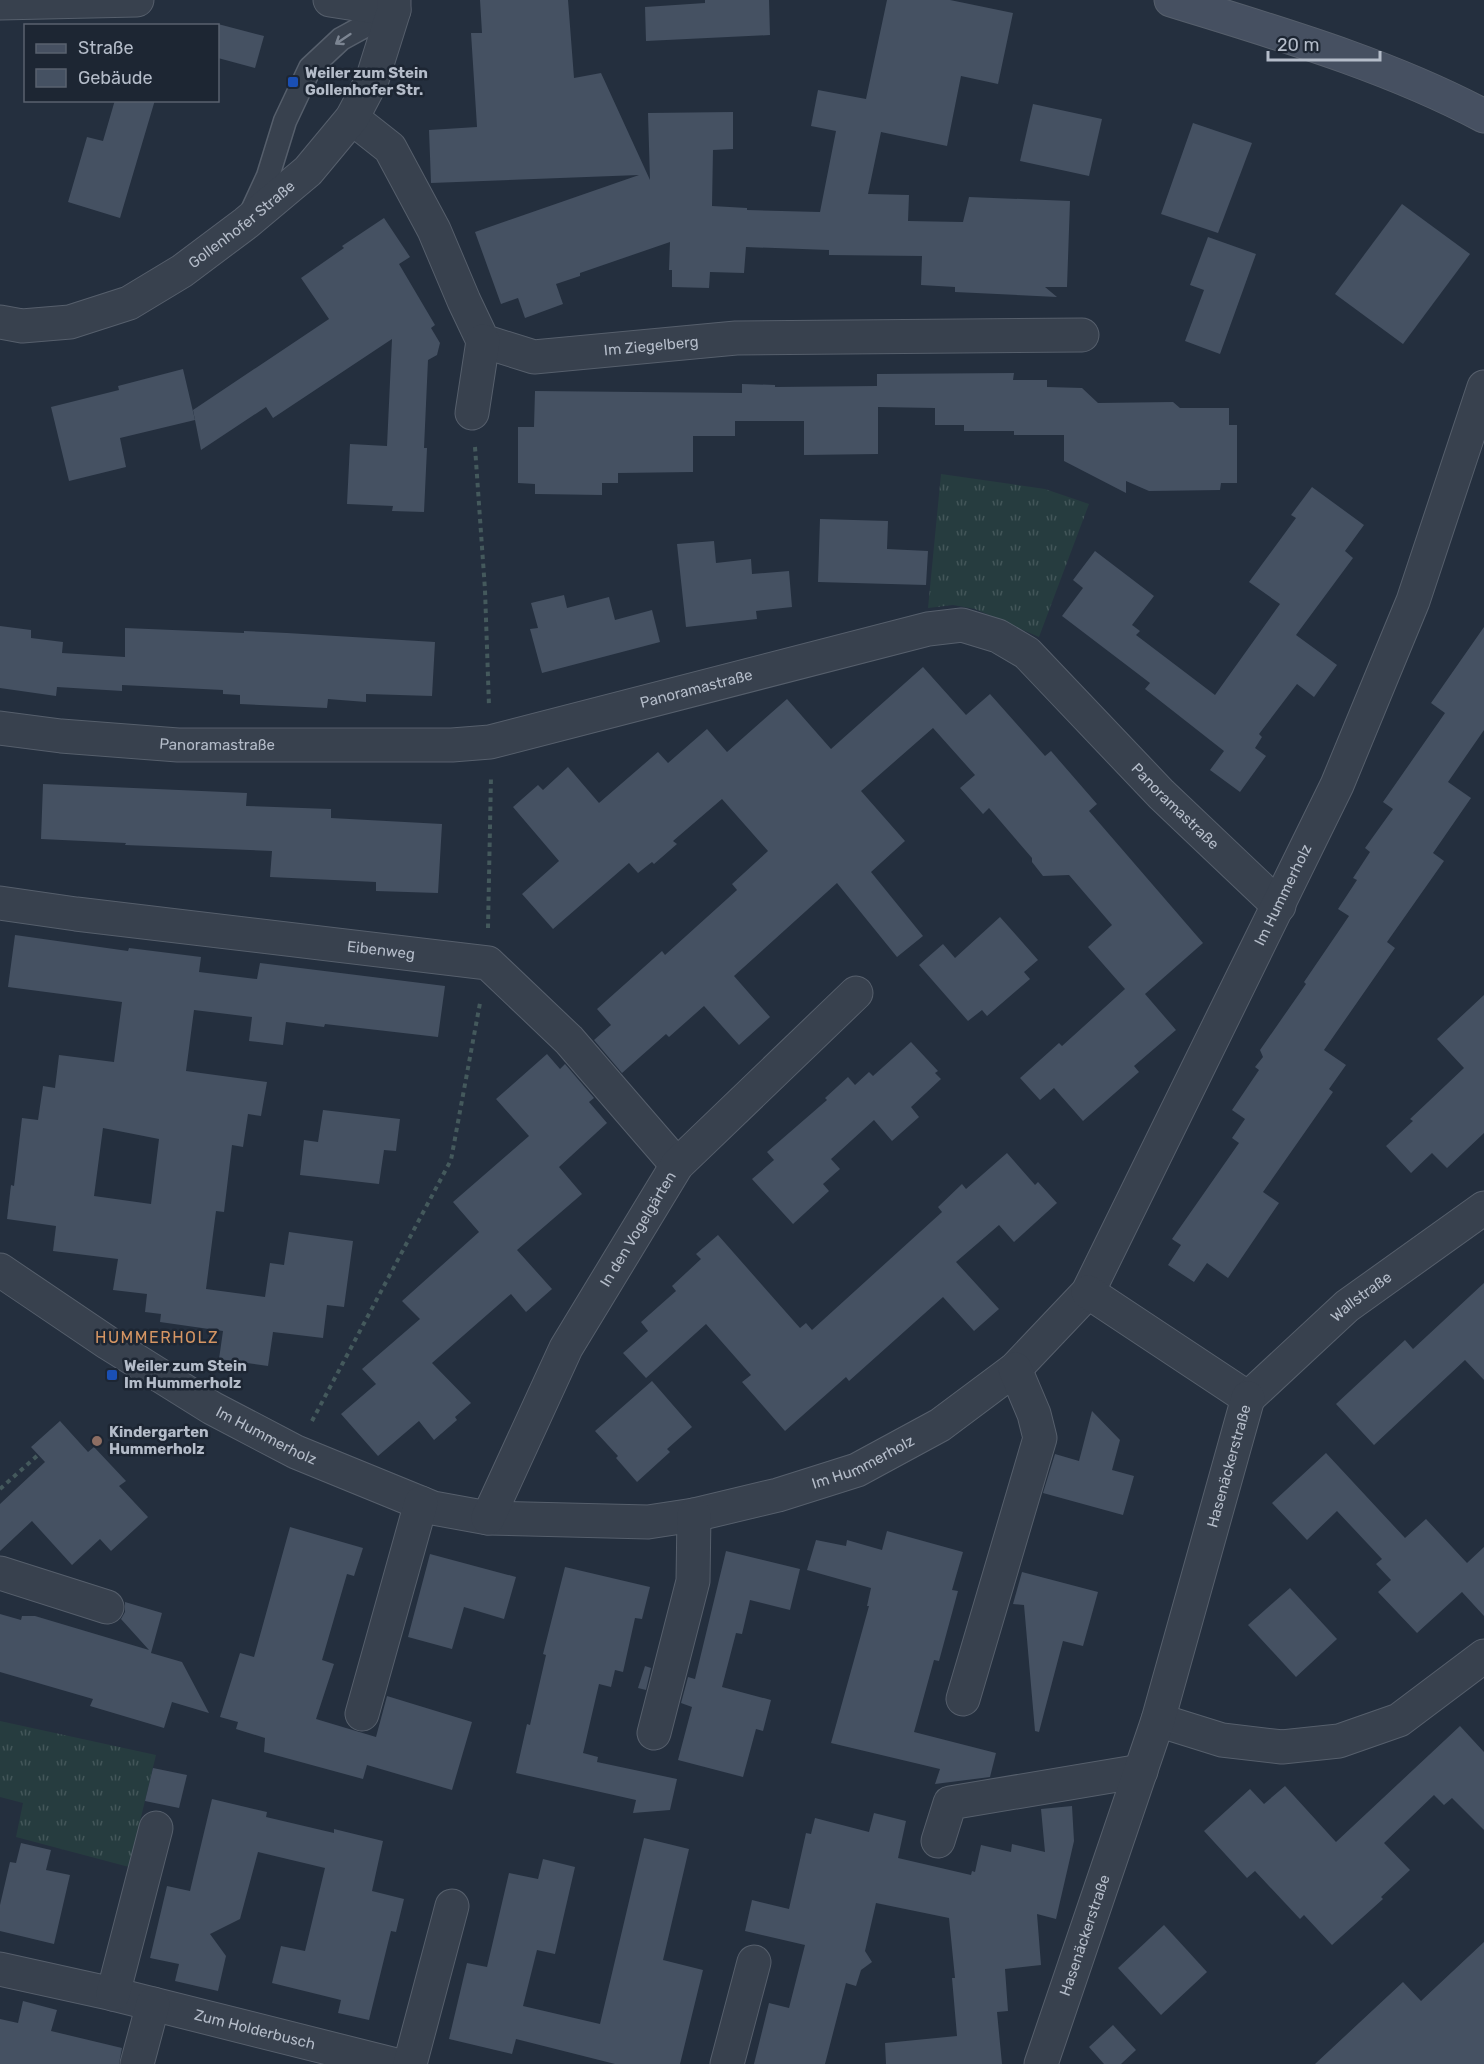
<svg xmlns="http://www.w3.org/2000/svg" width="1484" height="2064" font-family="Rubik,sans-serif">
<defs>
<pattern id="grass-tufts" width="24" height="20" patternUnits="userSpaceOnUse" patternTransform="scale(1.5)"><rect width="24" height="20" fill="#263c3f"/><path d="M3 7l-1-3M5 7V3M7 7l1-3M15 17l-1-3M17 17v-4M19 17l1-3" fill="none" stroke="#435659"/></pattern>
</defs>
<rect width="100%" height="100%" fill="#242f3e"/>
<g fill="url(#grass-tufts)">
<path d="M 941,474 L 1045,489 L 1089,504 L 1039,637 L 975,609 L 953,605 L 928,608 Z"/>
<path d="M 0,1721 L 156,1755 L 129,1867 L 16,1837 L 23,1803 L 0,1797 Z"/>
</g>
<g fill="#455162" fill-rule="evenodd">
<path d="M 480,0 L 568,0 L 574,78 L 601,73 L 650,180 L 648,113 L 733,112 L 733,149 L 713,150 L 712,206 L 747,208 L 747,210 L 820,212 L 836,131 L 811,126 L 818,90 L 866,99 L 887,0 L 950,0 L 1013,13 L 998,84 L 961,76 L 947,146 L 881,132 L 868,194 L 909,195 L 908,221 L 963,222 L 969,197 L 1070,201 L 1067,287 L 1045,287 L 1057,297 L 955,292 L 955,287 L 921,285 L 922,256 L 829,255 L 829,250 L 746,247 L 744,273 L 710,272 L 709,288 L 672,287 L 672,270 L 669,270 L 670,242 L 580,273 L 580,276 L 556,284 L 563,304 L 525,318 L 518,298 L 501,304 L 475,232 L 639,175 L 431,183 L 429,130 L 477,127 L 471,33 L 482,33 Z"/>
<path d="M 705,0 L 769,0 L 770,35 L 646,41 L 645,7 L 705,3 Z"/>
<path d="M 218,24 L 264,36 L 255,68 L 218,58 Z"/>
<path d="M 115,100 L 155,100 L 120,218 L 68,202 L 87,137 L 103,141 Z"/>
<path d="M 1033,104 L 1102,119 L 1089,176 L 1020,161 Z"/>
<path d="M 1193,123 L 1252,143 L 1218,233 L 1161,214 Z"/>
<path d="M 1402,204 L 1470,254 L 1403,344 L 1335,294 Z"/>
<path d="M 384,218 L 410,257 L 399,264 L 435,325 L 431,328 L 440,343 L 437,355 L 428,360 L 424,448 L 427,448 L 424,512 L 392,511 L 393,506 L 347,504 L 350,444 L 387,446 L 392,339 L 273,418 L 266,407 L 201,450 L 193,410 L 329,319 L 301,278 L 344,248 L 342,246 Z"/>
<path d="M 1208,237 L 1256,254 L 1220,354 L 1185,341 L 1204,290 L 1190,285 Z"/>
<path d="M 183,369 L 195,420 L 120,438 L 126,467 L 69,481 L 51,407 L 119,390 L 118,386 Z"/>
<path d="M 1014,373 L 1013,380 L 1047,380 L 1047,387 L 1082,388 L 1098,403 L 1173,402 L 1180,408 L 1229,408 L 1229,425 L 1237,425 L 1237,483 L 1221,483 L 1220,490 L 1149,491 L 1126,481 L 1126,493 L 1064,461 L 1064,435 L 1014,435 L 1014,431 L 964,431 L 964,425 L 935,425 L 935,408 L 878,407 L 878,454 L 804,455 L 804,421 L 735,421 L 735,436 L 693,436 L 693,472 L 618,473 L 618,483 L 602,483 L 602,495 L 535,494 L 535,484 L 518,483 L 518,427 L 534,427 L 535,391 L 742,393 L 742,384 L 775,385 L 775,387 L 877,386 L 877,374 Z"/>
<path d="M 1312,487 L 1364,525 L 1345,551 L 1353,558 L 1296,635 L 1337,665 L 1314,697 L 1297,684 L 1259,734 L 1262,737 L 1255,748 L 1266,756 L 1240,792 L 1210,770 L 1224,751 L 1145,689 L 1150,683 L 1062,616 L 1083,588 L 1073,580 L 1095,551 L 1154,596 L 1132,625 L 1140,631 L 1136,635 L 1215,695 L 1280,604 L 1249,582 L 1296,518 L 1291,515 Z"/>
<path d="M 820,519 L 888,521 L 887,549 L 928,551 L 926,585 L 818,582 Z"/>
<path d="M 714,541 L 716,563 L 751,559 L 752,574 L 789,571 L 792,607 L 756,611 L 757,619 L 686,627 L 677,544 Z"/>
<path d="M 564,595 L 567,608 L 609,597 L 615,620 L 652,610 L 660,642 L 542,673 L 530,629 L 538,628 L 531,603 Z"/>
<path d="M 0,626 L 31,630 L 31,638 L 63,642 L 62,653 L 125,657 L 125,628 L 244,633 L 244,631 L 287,633 L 435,642 L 432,696 L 366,694 L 366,702 L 328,699 L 327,708 L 240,704 L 240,695 L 223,694 L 223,690 L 122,685 L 122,691 L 57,687 L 56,696 L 0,688 Z"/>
<path d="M 1484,627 L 1484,730 L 1448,782 L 1471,798 L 1433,853 L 1444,861 L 1387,942 L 1395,948 L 1324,1050 L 1346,1065 L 1329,1089 L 1333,1092 L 1263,1192 L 1279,1203 L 1228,1278 L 1207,1263 L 1194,1282 L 1168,1265 L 1181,1245 L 1172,1239 L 1239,1143 L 1232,1138 L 1245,1119 L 1232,1110 L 1259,1070 L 1255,1067 L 1263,1057 L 1260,1050 L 1306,984 L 1304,982 L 1349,916 L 1338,909 L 1357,880 L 1353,878 L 1370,852 L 1365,848 L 1393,809 L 1383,802 L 1445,713 L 1431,703 Z"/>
<path d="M 923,667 L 966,715 L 990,694 L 1045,756 L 1051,751 L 1097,804 L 1089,811 L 1203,943 L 1145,994 L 1176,1030 L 1134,1066 L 1139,1072 L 1083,1121 L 1054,1088 L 1040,1100 L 1020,1078 L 1059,1043 L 1062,1046 L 1125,989 L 1088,947 L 1112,925 L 1069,875 L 1043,876 L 1032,862 L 1032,858 L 989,808 L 983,814 L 960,788 L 975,775 L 933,728 L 861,791 L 905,841 L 871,872 L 923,936 L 897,957 L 837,883 L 734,976 L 770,1017 L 739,1045 L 704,1006 L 669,1037 L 666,1034 L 622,1073 L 594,1040 L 611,1025 L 597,1009 L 662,951 L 665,955 L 737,890 L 732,884 L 768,851 L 722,799 L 673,841 L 677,844 L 654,864 L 652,862 L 638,873 L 629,863 L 553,929 L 522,894 L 559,861 L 513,807 L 538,785 L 543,790 L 568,767 L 599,803 L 658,752 L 668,763 L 707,729 L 727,752 L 787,699 L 831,749 Z"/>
<path d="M 43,784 L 247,793 L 246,806 L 331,809 L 331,818 L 442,824 L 438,893 L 376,891 L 376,882 L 270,877 L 272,851 L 125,845 L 126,843 L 41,839 Z"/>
<path d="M 1000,917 L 1038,960 L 1024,972 L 1030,979 L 987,1016 L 982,1010 L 968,1021 L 919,965 L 943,944 L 955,958 Z"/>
<path d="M 15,935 L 128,951 L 129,948 L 201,957 L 199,972 L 257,979 L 260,963 L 445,986 L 438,1037 L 325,1024 L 324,1027 L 286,1022 L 283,1045 L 249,1041 L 252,1017 L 194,1010 L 186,1071 L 267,1082 L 261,1116 L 248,1114 L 243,1147 L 232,1145 L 224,1212 L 216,1211 L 206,1289 L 265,1297 L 270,1263 L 284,1265 L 289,1232 L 353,1241 L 344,1307 L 327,1305 L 323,1338 L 273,1332 L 268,1366 L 219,1359 L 223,1331 L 160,1322 L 161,1314 L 145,1312 L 147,1294 L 113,1290 L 118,1259 L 53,1251 L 56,1226 L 7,1219 L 11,1185 L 14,1186 L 22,1118 L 38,1120 L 43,1086 L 55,1088 L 59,1055 L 114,1062 L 122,1002 L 8,987 ZM 103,1128 L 159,1139 L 151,1204 L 94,1196 Z"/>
<path d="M 1484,995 L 1484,1133 L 1447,1168 L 1432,1153 L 1411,1173 L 1386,1146 L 1413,1121 L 1410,1119 L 1464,1068 L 1437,1039 Z"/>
<path d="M 911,1042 L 938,1071 L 935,1073 L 941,1079 L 911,1107 L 919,1117 L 892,1141 L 874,1120 L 831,1159 L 840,1169 L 823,1184 L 829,1191 L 793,1224 L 752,1179 L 774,1160 L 767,1152 L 827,1100 L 825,1098 L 848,1077 L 855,1085 L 869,1072 L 873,1076 Z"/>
<path d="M 547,1054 L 560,1069 L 565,1064 L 594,1098 L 589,1102 L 607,1123 L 559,1167 L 582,1194 L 517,1250 L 552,1289 L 526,1312 L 511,1294 L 432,1363 L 471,1403 L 455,1417 L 457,1420 L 434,1440 L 419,1421 L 378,1456 L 341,1414 L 376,1384 L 362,1369 L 420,1319 L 402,1301 L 479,1232 L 453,1202 L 529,1136 L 496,1099 Z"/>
<path d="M 323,1110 L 400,1119 L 396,1151 L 384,1150 L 379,1184 L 300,1175 L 304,1140 L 318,1142 Z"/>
<path d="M 1007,1153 L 1035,1185 L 1038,1182 L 1057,1203 L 1014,1242 L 999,1225 L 956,1262 L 999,1309 L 974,1331 L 943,1297 L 849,1381 L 846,1377 L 785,1431 L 742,1382 L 751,1375 L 706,1324 L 646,1378 L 623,1353 L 648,1331 L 641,1322 L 676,1291 L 672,1286 L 701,1259 L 696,1254 L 718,1235 L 800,1328 L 806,1323 L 812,1330 L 942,1212 L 938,1207 L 962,1184 L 966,1189 Z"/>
<path d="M 1484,1283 L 1484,1380 L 1465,1360 L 1374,1445 L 1336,1404 L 1405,1340 L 1413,1349 Z"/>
<path d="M 652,1381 L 692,1427 L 667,1449 L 670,1452 L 637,1482 L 616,1458 L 618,1456 L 595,1431 Z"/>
<path d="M 1092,1411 L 1120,1440 L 1112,1470 L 1134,1476 L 1123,1515 L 1043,1493 L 1055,1454 L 1079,1461 Z"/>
<path d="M 60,1421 L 88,1452 L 94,1447 L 126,1481 L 119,1486 L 148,1517 L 111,1551 L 100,1539 L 72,1565 L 32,1521 L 0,1551 L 0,1504 L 45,1462 L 31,1447 Z"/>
<path d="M 1326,1453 L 1405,1538 L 1426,1519 L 1467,1563 L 1484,1547 L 1484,1616 L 1462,1592 L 1417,1633 L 1378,1592 L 1391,1580 L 1376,1564 L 1382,1559 L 1337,1511 L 1307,1540 L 1272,1503 Z"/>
<path d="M 290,1527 L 363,1548 L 354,1576 L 347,1574 L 322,1660 L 334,1664 L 316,1719 L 376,1737 L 387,1696 L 472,1722 L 452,1790 L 367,1765 L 363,1779 L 264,1752 L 265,1738 L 236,1729 L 238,1722 L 220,1717 L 240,1653 L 254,1657 Z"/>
<path d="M 887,1531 L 963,1552 L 952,1590 L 958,1591 L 939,1661 L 934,1660 L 914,1732 L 996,1753 L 990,1777 L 935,1784 L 940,1769 L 831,1743 L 869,1606 L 867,1606 L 871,1588 L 807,1570 L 816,1540 L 846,1546 L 847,1540 L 882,1550 Z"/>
<path d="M 726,1551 L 800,1569 L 790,1610 L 750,1600 L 742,1634 L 736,1633 L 722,1687 L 771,1700 L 763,1731 L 756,1729 L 743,1777 L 678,1760 L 692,1707 L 681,1703 L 688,1677 L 695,1679 Z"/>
<path d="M 430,1554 L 516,1577 L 504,1619 L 464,1607 L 452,1649 L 408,1637 Z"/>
<path d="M 565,1567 L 650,1587 L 642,1619 L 635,1618 L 623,1672 L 615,1670 L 611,1687 L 599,1684 L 583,1753 L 598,1757 L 597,1762 L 677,1779 L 670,1810 L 633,1813 L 636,1800 L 516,1773 L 527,1724 L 530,1725 L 546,1655 L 543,1654 Z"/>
<path d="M 1022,1572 L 1098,1592 L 1083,1646 L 1063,1641 L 1039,1732 L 1035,1731 L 1024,1605 L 1013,1604 Z"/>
<path d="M 1290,1588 L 1337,1639 L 1296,1677 L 1248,1625 Z"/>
<path d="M 125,1602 L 162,1613 L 151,1653 L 182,1662 L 209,1713 L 172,1702 L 164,1728 L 90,1706 L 93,1699 L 0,1672 L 0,1614 L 21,1620 L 22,1616 L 35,1616 L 149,1650 L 121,1619 L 125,1612 Z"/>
<path d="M 645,1666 L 651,1668 L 646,1690 L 638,1688 Z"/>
<path d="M 1460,1726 L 1484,1752 L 1484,1830 L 1452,1798 L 1444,1805 L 1434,1795 L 1384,1843 L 1410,1870 L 1381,1897 L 1383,1899 L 1332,1945 L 1304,1915 L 1300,1919 L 1255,1871 L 1247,1878 L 1204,1831 L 1250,1789 L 1264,1804 L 1285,1786 L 1336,1842 Z"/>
<path d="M 153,1768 L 187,1775 L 179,1808 L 145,1801 Z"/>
<path d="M 212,1799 L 267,1812 L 266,1817 L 334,1833 L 334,1829 L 383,1841 L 372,1891 L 404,1899 L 396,1932 L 391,1931 L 369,2020 L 338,2013 L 341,2000 L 272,1983 L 281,1946 L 305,1951 L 325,1868 L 258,1852 L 240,1919 L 210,1934 L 226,1956 L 218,1991 L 175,1981 L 179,1964 L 150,1958 L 167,1886 L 190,1891 Z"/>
<path d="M 1072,1806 L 1074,1841 L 1056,1919 L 1037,1914 L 1041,1965 L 1005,1969 L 1008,2011 L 997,2012 L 1002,2064 L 886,2064 L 885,2043 L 957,2036 L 952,1978 L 955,1978 L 949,1918 L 876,1903 L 865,1951 L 872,1962 L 861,1970 L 856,1986 L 846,1983 L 825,2064 L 754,2064 L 769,2003 L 789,2008 L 805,1945 L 745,1931 L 752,1900 L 789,1909 L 806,1833 L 811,1834 L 815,1818 L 869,1832 L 874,1813 L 906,1821 L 898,1858 L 971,1875 L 972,1871 L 975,1872 L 981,1845 L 1011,1852 L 1012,1844 L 1045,1852 L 1041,1809 Z"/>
<path d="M 644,1838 L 689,1849 L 663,1960 L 703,1970 L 680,2064 L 615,2064 L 516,2039 L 512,2054 L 449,2039 L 467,1963 L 487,1967 L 509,1873 L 538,1879 L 543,1859 L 575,1867 L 555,1954 L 537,1950 L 523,2006 L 600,2024 Z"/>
<path d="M 21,1843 L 51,1850 L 46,1870 L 70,1875 L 54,1944 L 0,1931 L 0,1905 L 10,1862 L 16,1863 Z"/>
<path d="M 1164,1925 L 1207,1972 L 1161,2015 L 1118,1968 Z"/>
<path d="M 1484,1942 L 1484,2064 L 1315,2064 L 1403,1982 L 1421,2001 Z"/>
<path d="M 23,2001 L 57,2010 L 51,2031 L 122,2048 L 119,2064 L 0,2064 L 0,2019 L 18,2023 Z"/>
<path d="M 1113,2025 L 1136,2050 L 1121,2064 L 1104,2064 L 1089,2047 Z"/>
</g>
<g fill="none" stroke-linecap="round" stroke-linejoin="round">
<defs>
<path id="service" d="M 250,215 L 268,176 L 285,121 L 310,68 L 341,39 L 394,10"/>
<g id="minor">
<path d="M 330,0 L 394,10"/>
<path d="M 0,3 L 137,0"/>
<path id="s1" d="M 352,118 L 390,148 L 434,230 L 464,301 L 483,341 L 534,357 L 736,338 L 1082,335"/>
<path d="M 472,413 L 483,341"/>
<path id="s2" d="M 0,728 L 61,736 L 178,745 L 452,745 L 490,742 L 928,629 L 962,625 L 998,636 L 1027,653 L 1161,794 L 1279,906"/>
<path id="s3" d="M 0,903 L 76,914 L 488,963 L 569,1040 L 677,1165"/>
<path id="s4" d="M 0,1270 L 108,1343 L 212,1408 L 296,1452 L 433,1508 L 488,1518 L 648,1522 L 694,1515 L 778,1495 L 857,1470 L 940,1425 L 1015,1369 L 1088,1292 L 1337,785 L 1413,601 L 1484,387"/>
<path d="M 1088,1292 L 1248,1398"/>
<path id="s5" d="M 1248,1398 L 1347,1306 L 1484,1208"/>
<path id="s6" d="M 488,1518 L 566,1348 L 677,1165 L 856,993"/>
<path d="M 0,1573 L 107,1607"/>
<path d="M 963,1699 L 1040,1438 L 1034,1414 L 1015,1369"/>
<path d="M 362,1714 L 421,1503"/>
<path d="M 1158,1720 L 1222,1740 L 1282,1747 L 1339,1741 L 1399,1720 L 1484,1656"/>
<path d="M 654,1733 L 693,1581 L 694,1515"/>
<path d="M 938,1841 L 950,1803 L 1141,1771"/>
<path id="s7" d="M 0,1969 L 113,1994 L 392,2064"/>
<path d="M 113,1994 L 156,1828"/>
<path d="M 137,2064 L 153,2004"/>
<path d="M 410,2064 L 452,1906"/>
<path d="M 727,2064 L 754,1962"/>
<path id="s8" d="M 1041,2064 L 1158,1720 L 1248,1398"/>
</g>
<g id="tertiary">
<path id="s9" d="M 0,322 L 22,326 L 70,322 L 129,303 L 182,271 L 246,223 L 308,171 L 352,118 L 372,80 L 394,10 L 394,0"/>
</g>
<path id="secondary" d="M 1171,0 C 1277,33 1386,64 1484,116"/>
</defs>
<use href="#service" stroke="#565f6c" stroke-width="25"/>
<use href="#minor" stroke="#565f6c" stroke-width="35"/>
<use href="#tertiary" stroke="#565f6c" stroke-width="35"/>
<use href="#secondary" stroke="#565f6c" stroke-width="35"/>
<g stroke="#44595c" stroke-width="4" stroke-dasharray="4.5 4.5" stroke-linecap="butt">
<path d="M 475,447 L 485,590 L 489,706"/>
<path d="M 488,928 L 491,776"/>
<path d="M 312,1421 L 451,1160 L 480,1003"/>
<path d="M 0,1489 L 38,1455"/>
</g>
<use href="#service" stroke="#38414e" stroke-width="22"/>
<use href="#minor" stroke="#38414e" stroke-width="33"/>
<use href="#tertiary" stroke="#38414e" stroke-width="33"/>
<use href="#secondary" stroke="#465061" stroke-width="33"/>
</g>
<defs><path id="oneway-shaft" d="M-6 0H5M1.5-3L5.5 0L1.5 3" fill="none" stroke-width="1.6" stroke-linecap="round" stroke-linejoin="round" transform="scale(1.5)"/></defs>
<use stroke="#7c8592" href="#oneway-shaft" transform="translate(343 39) rotate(146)"/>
<g fill="#1a4fb4" stroke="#1d2633" stroke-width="2">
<rect x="287" y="76" width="12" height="12" rx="3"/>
<rect x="106" y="1369" width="12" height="12" rx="3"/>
</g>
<circle fill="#8d6e63" stroke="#1d2633" stroke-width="2" cx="97" cy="1441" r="6"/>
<g text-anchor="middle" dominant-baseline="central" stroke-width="5" stroke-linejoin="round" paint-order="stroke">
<g font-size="15" font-weight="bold" fill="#b4bcc9" stroke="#1d2633" text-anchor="start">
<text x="305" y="73">Weiler zum Stein<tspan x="305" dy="17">Gollenhofer Str.</tspan></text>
<text x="124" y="1366">Weiler zum Stein<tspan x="124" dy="17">Im Hummerholz</tspan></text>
<text x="109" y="1432">Kindergarten<tspan x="109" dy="17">Hummerholz</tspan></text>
</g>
<g font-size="15" fill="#b4bcc9" stroke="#1d2633">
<text stroke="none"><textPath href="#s9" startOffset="270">Gollenhofer Straße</textPath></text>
<text stroke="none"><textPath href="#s1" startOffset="434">Im Ziegelberg</textPath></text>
<text stroke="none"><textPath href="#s2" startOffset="704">Panoramastraße</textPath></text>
<text stroke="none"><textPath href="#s2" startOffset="218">Panoramastraße</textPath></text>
<text stroke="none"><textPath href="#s2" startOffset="1262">Panoramastraße</textPath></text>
<text stroke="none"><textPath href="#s4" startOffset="1664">Im Hummerholz</textPath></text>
<text stroke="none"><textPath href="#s3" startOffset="384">Eibenweg</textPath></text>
<text stroke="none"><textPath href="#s6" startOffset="326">In den Vogelgärten</textPath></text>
<text stroke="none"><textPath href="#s5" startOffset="152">Wallstraße</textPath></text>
<text stroke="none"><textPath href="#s4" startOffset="314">Im Hummerholz</textPath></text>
<text stroke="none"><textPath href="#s4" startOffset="936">Im Hummerholz</textPath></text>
<text stroke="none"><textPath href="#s8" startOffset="627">Hasenäckerstraße</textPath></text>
<text stroke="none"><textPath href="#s8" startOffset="136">Hasenäckerstraße</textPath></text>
<text stroke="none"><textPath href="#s7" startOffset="262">Zum Holderbusch</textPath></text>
</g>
<g font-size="16" letter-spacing="1.5" fill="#d59563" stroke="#1d2633">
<text x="157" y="1337">HUMMERHOLZ</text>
</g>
</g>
<rect x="24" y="24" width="195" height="78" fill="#1d2633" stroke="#59626f" stroke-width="1.5"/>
<rect x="36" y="44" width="30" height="9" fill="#465061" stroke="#59626f" stroke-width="1.5"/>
<text x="78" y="54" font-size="18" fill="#b4bcc9">Straße</text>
<rect x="36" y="69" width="30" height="18" fill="#455162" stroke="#59626f" stroke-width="1.5"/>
<text x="78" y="84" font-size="18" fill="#b4bcc9">Gebäude</text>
<path d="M1268 51v9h112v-9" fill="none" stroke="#b4bcc9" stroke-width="3"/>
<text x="1277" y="51" font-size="18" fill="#b4bcc9" stroke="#1d2633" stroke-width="4.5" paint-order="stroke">20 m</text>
</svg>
